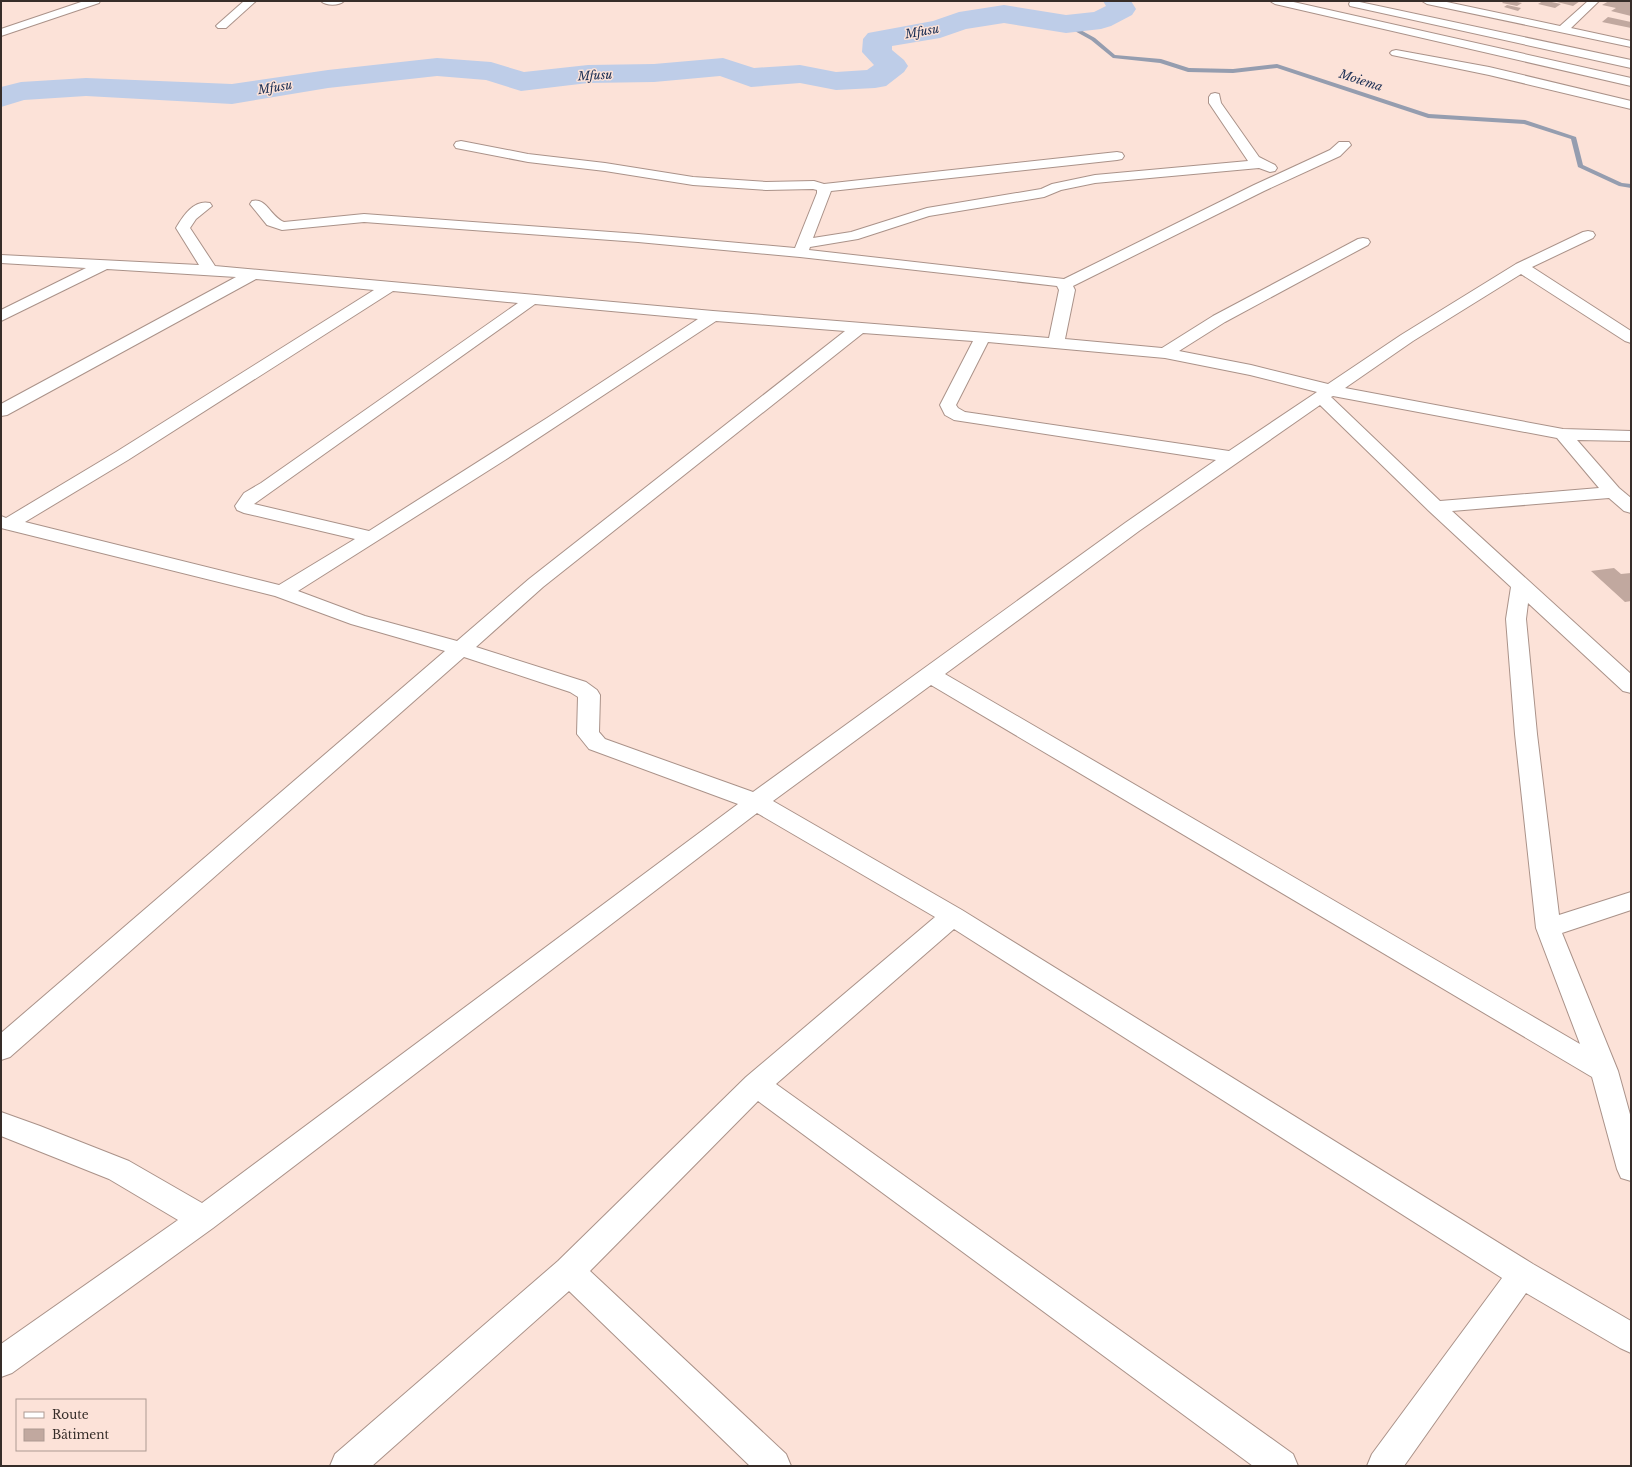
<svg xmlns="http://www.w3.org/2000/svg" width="1632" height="1467" font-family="'Libre Baskerville',serif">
<rect width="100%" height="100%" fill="#fce2d8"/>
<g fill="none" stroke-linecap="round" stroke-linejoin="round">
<path fill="#959daf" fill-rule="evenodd" d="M 1064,23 L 1068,23 L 1095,38 L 1115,55 L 1161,59 L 1189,68 L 1233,69 L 1277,64 L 1429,114 L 1525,120 L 1576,137 L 1583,165 L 1622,183 L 1631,184 L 1631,188 L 1619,186 L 1578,167 L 1571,139 L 1524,124 L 1428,118 L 1277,68 L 1233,73 L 1188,72 L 1160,63 L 1113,58 L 1091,40 L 1064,25 Z"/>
<path fill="#becde8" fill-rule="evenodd" d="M 1103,1 L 1131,1 L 1136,9 L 1132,15 L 1111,26 L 1101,29 L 1066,33 L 1004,23 L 966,29 L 940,38 L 892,46 L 892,50 L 904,60 L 908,66 L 904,72 L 886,86 L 875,88 L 836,90 L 800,83 L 751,87 L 720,76 L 654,82 L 588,83 L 521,91 L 486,80 L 437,76 L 328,88 L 232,104 L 86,96 L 24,100 L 1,107 L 1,87 L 21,82 L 86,78 L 232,84 L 328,70 L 437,58 L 491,62 L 524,72 L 588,65 L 654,64 L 723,58 L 754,68 L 800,65 L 836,72 L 867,70 L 874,65 L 862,52 L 863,39 L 868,33 L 933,21 L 959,12 L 1004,5 L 1066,15 L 1094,12 L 1106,6 Z"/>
</g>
<g fill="#c1a89f">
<path d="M 1504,1 L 1512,1 L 1522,3 L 1517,6 L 1502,3 Z"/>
<path d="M 1543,1 L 1547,1 L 1561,4 L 1555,8 L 1538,4 Z"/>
<path d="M 1553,1 L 1580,1 L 1573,6 Z"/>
<path d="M 1609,1 L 1631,1 L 1631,16 L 1611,11 L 1616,8 L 1602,5 Z"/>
<path d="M 1507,5 L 1521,8 L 1518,11 L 1504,7 Z"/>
<path d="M 1608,17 L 1631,22 L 1631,28 L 1602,22 Z"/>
<path d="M 1614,568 L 1621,574 L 1631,573 L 1631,601 L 1625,602 L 1591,571 Z"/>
</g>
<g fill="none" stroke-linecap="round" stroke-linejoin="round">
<defs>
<g id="street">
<path d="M 84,1 L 100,1 L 99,3 L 1,36 L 1,29 Z"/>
<path d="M 244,1 L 256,1 L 226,28 L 218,28 L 216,26 L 218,24 Z"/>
<path d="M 321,1 L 344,1 C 339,6 326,6 321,1 Z"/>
<path d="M 1422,1 L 1442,1 L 1560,26 L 1588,1 L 1599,1 L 1571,28 L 1631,41 L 1631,47 L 1427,4 Z"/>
<path d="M 1396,50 L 1489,67 L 1631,101 L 1631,109 L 1489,75 L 1392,55 L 1390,53 L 1392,51 Z"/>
<path d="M 1215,93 L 1219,94 L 1221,103 L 1259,157 L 1275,165 L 1277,168 L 1275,171 L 1270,172 L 1259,168 L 1095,183 L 1061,190 L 1044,197 L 929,216 L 858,239 L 810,247 L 809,250 L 1064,279 L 1254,185 L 1330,150 L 1339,142 L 1349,142 L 1351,145 L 1340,156 L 1264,191 L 1073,286 L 1075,290 L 1065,339 L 1162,348 L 1213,316 L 1358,239 L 1363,238 L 1368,239 L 1370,242 L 1368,245 L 1225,322 L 1179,351 L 1251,365 L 1328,384 L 1401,335 L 1516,264 L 1583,232 L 1588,231 L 1593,232 L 1595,235 L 1593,238 L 1532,267 L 1631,331 L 1631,343 L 1625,341 L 1521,274 L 1413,341 L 1345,388 L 1563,429 L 1631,431 L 1631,441 L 1577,440 L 1619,488 L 1631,498 L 1631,513 L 1624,511 L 1609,498 L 1452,511 L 1631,674 L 1631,693 L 1623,691 L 1528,603 L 1526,619 L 1537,734 L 1559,915 L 1631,892 L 1631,910 L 1562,933 L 1618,1071 L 1631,1118 L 1631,1181 L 1621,1178 L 1617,1169 L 1592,1077 L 931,685 L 773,801 L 962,910 L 1533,1264 L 1631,1321 L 1631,1353 L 1620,1348 L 1526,1293 L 1404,1466 L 1367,1466 L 1372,1454 L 1502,1278 L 954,929 L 776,1084 L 1293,1454 L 1298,1466 L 1253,1466 L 758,1101 L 590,1271 L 786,1454 L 791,1466 L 750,1466 L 569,1291 L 372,1466 L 330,1466 L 335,1454 L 558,1261 L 746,1077 L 935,917 L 757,813 L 213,1228 L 12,1373 L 1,1377 L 1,1344 L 178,1220 L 109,1179 L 1,1136 L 1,1112 L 40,1126 L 129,1161 L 202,1203 L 738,804 L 589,749 L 577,734 L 578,697 L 570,692 L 464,657 L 10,1057 L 1,1060 L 1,1033 L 445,651 L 351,624 L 275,596 L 1,528 L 1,516 L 6,518 L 116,452 L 374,290 L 256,279 L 7,415 L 1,416 L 1,404 L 236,277 L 107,269 L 1,321 L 1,310 L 86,268 L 1,263 L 1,255 L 199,265 L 176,228 C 183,216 194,199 210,203 L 212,206 L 196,219 L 190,228 L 215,266 L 713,311 L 1049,338 L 1059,290 L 1057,286 L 800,257 L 638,242 L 364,222 L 282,230 L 267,225 L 250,204 L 252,201 C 266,197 271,217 284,222 L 364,214 L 638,234 L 795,248 L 817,193 L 817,190 L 813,189 L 766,190 L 693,185 L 605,171 L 528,162 L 461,149 L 456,148 L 454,145 L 456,142 L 461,141 L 528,154 L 605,163 L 693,177 L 766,182 L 814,181 L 824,184 L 1117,152 L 1122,153 L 1124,156 L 1122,159 L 1117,160 L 831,191 L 813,238 L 851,232 L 927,208 L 1041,189 L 1052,184 L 1095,175 L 1248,161 L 1209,103 L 1209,97 L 1211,94 ZM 393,291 L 518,303 L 261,483 L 244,493 L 235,506 L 237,510 L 244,513 L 355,539 L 279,585 L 25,522 L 128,460 ZM 535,304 L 698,319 L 547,418 L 369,531 L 254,504 ZM 716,321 L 845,331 L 529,579 L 457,641 L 365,616 L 298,591 L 505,460 ZM 863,333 L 973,341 L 940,405 L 945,415 L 954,420 L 1216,460 L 1125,523 L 753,792 L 605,739 L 599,732 L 600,695 L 597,690 L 586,682 L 476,647 L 543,587 ZM 988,342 L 1165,358 L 1250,375 L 1317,392 L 1229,451 L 965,412 L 958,408 L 956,405 ZM 1333,396 L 1557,438 L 1599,488 L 1440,501 L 1331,397 ZM 1320,405 L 1429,511 L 1511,587 L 1506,619 L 1515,734 L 1536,928 L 1580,1044 L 945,674 L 1139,531 Z"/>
</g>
<g id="highway">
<path d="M 1270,1 L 1289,1 L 1631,78 L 1631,86 L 1275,4 Z"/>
<path d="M 1355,1 L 1631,60 L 1631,68 L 1350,6 L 1349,4 L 1350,2 Z"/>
</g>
</defs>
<use href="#street" stroke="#aa9289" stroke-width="2"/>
<use href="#highway" stroke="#aa9289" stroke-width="2"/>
<use href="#street" fill="#fff" fill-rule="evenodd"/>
<use href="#highway" fill="#fff" fill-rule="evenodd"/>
</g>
<g text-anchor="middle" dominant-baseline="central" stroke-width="3" stroke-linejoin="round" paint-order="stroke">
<g font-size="12" font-style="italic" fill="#1b2f54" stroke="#fce2d8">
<text transform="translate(922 31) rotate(-10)">Mfusu</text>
<text transform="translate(595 75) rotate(-3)">Mfusu</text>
<text transform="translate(1361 80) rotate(18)">Moiema</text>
<text transform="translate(275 87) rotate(-9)">Mfusu</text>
</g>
</g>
<rect width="1632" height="1467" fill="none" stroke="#362d29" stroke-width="4"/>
<rect x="16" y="1399" width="130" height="52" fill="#fce2d8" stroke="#ad9a92"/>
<rect x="24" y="1412" width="20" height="6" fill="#ffffff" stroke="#ad9a92"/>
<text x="52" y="1419" font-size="12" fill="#362d29">Route</text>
<rect x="24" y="1429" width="20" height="12" fill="#c1a89f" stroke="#ad9a92"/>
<text x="52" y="1439" font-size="12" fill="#362d29">Bâtiment</text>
</svg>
